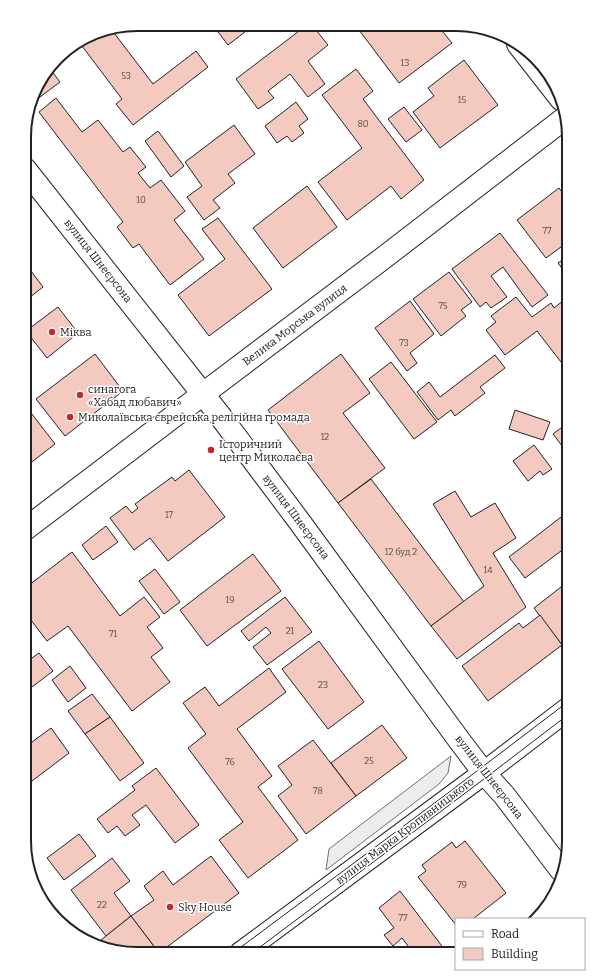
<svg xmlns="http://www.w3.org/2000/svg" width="593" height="978" font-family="Bitter,serif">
<rect width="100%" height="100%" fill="#fff"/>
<path fill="#ededed" stroke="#6f6f6f" d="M 451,756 L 448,773 L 439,784 L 326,870 L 329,849 Z"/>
<g fill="#f3c9c0" stroke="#222">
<path d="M 212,24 L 254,25 L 228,45 Z"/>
<path d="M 307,25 L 312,25 L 328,45 L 308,61 L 325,84 L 308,97 L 290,74 L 268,91 L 274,98 L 258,109 L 236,79 Z"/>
<path d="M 357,25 L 438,26 L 452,43 L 399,83 L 356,26 Z"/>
<path d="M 111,29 L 153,84 L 196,51 L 208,67 L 133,125 L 116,104 L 122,99 L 79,42 L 94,33 Z"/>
<path d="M 464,60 L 498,105 L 440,148 L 413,112 L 434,96 L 428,88 Z"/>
<path d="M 50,69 L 60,82 L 32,103 L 31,102 L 36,87 Z"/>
<path d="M 356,69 L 373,91 L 363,99 L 424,180 L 401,199 L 391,186 L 347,220 L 318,182 L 362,148 L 322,95 Z"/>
<path d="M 56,98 L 82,132 L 98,120 L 123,152 L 130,147 L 146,167 L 138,173 L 150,188 L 161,180 L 185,211 L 174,220 L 204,259 L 170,285 L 139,244 L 133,248 L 117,227 L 123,222 L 39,112 Z"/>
<path d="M 296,102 L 308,119 L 299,126 L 304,133 L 292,142 L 287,136 L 277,143 L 265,126 Z"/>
<path d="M 404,107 L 422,130 L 406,142 L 388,119 Z"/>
<path d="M 234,125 L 255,154 L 228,174 L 235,183 L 213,200 L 220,208 L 204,220 L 187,197 L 202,186 L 185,162 Z"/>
<path d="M 158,131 L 184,166 L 171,177 L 145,141 Z"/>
<path d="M 307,186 L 337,227 L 283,268 L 253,228 Z"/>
<path d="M 559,188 L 569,202 L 569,241 L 546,258 L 517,220 Z"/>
<path d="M 218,218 L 272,289 L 209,336 L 178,295 L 225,259 L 202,229 Z"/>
<path d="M 500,233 L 548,295 L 532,307 L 503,267 L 491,276 L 507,297 L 491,308 L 486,302 L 480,307 L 452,269 Z"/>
<path d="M 569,255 L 569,278 L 558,263 Z"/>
<path d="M 25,263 L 43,287 L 25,301 Z"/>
<path d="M 449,272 L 472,302 L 461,310 L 466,316 L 441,336 L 413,299 Z"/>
<path d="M 569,296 L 569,356 L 561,362 L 537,331 L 505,355 L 486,330 L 496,322 L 491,316 L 516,297 L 532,317 L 551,303 L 554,308 Z"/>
<path d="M 410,301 L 434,334 L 410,353 L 417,363 L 407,371 L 375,328 Z"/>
<path d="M 58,307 L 78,333 L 47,358 L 26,331 Z"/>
<path d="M 95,354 L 123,391 L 65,436 L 36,399 Z"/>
<path d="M 341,354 L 370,393 L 343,413 L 385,468 L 338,503 L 268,410 Z"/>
<path d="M 495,355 L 505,368 L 480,387 L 485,393 L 455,416 L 451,410 L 438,420 L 417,392 L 429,382 L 440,397 Z"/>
<path d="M 391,362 L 437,422 L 414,439 L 369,379 Z"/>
<path d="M 25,405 L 55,444 L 24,468 Z"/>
<path d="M 515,410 L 550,422 L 543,440 L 509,429 Z"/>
<path d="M 569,422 L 569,455 L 553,434 Z"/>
<path d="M 534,445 L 552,469 L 543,475 L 540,471 L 528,481 L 513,461 Z"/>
<path d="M 189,470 L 225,517 L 168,561 L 150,538 L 134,550 L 110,518 L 126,506 L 132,513 L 138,508 L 135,504 L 172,477 L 175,481 Z"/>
<path d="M 371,479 L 464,602 L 431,626 L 338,503 Z"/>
<path d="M 455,491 L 471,517 L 495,503 L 516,538 L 493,553 L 526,607 L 457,659 L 431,626 L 484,586 L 433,504 Z"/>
<path d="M 569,511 L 569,545 L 525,578 L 509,557 Z"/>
<path d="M 106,526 L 118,542 L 93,560 L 82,545 Z"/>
<path d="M 72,552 L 120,616 L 144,597 L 160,617 L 147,627 L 163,648 L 151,657 L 170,682 L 132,711 L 68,626 L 47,641 L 24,611 L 24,589 Z"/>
<path d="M 253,554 L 281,591 L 207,646 L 180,610 Z"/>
<path d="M 155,569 L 180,602 L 164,614 L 139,581 Z"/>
<path d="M 561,587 L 567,594 L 569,593 L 569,640 L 562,645 L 534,608 Z"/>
<path d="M 285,597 L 312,632 L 267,665 L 253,647 L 271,633 L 266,627 L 249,641 L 241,631 Z"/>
<path d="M 540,615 L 562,645 L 488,701 L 462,666 L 519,623 L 523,628 Z"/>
<path d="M 24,621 L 31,630 L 24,635 Z"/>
<path d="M 319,641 L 364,702 L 328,729 L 282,669 Z"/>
<path d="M 39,653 L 53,671 L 24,693 L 24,664 Z"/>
<path d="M 70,666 L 86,688 L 68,702 L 52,680 Z"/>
<path d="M 269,668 L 286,692 L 237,729 L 272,776 L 258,787 L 298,840 L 248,878 L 219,840 L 243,822 L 188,748 L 206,734 L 183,703 L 205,687 L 219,706 Z"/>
<path d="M 92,694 L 110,717 L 85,734 L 68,711 Z"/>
<path d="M 110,717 L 144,763 L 120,781 L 85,734 Z"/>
<path d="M 382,725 L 407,758 L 356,796 L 331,763 Z"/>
<path d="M 51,728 L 69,753 L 24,787 L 24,748 Z"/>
<path d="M 313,740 L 356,796 L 306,834 L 278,796 L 292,785 L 278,766 Z"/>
<path d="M 156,768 L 199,825 L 175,843 L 146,805 L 132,815 L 140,825 L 125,836 L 117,826 L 108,833 L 97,819 L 135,790 L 132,786 Z"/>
<path d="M 79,834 L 96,856 L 64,880 L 47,858 Z"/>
<path d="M 465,841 L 506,893 L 473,919 L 456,919 L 456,925 L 418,877 L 426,871 L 422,865 L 452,842 L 456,848 Z"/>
<path d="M 211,856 L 239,893 L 159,953 L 131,916 L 154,900 L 144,886 L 163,871 L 173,885 Z"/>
<path d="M 112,858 L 130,881 L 114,893 L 131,916 L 106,936 L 71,890 Z"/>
<path d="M 400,891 L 448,954 L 414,954 L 402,938 L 393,946 L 384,935 L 394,928 L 379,908 Z"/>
<path d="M 131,916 L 159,953 L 122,953 L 106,946 L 101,940 Z"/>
</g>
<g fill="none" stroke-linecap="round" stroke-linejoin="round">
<defs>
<g id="minor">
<path d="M 518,44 L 561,99"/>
<path d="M 25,169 L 221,417 L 299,521 L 459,740 L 484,773 L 504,795 L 561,870"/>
<path d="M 241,953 L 484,773 L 569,708"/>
</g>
<path id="major" d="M 24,530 L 203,394 L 382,259 L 565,118"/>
</defs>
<use href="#minor" stroke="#222" stroke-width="24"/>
<use href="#major" stroke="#222" stroke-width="24"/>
<use href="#minor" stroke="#fff" stroke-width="22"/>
<use href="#major" stroke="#fff" stroke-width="22"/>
<g stroke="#222" stroke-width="1">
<path d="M 233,953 L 452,790 L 569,701"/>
<path d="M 252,953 L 488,776 L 569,714"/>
</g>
</g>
<g fill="#c62828" stroke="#fff" stroke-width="1.5">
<circle cx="52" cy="332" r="4"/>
<circle cx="80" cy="395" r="4"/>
<circle cx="70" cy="417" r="4"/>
<circle cx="211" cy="450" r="4"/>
<circle cx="170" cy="907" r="4"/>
</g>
<g text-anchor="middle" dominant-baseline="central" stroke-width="3" stroke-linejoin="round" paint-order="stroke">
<g font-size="9" fill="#564c4a">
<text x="405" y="63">13</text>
<text x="126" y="76">53</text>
<text x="462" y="100">15</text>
<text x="363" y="124">80</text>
<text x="141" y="200">10</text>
<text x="547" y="231">77</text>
<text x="443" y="306">75</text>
<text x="404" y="343">73</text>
<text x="325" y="437">12</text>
<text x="169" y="515">17</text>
<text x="401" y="552">12 буд 2</text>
<text x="488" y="570">14</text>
<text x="230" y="600">19</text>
<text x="290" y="631">21</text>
<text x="113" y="634">71</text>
<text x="323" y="685">23</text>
<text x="369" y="761">25</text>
<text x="230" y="762">76</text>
<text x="318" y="791">78</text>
<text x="462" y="885">79</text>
<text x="102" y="905">22</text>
<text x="403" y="918">77</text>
</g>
<g font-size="11" fill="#222" stroke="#fff">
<text transform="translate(98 261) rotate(52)">вулиця Шнеєрсона</text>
<text transform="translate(295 325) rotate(-37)">Велика Морська вулиця</text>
<text transform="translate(296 517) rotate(53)">вулиця Шнеєрсона</text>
<text transform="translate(489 777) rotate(52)">вулиця Шнеєрсона</text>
<text transform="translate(405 831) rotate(-37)">вулиця Марка Кропивницького</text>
</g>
<g font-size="11" fill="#222" stroke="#fff" text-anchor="start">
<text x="60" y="332">Міква</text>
<text x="88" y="389">синагога<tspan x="88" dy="13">«Хабад любавич»</tspan></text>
<text x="78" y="417">Миколаївська єврейська релігійна громада</text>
<text x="219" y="444">Історичний<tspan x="219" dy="13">центр Миколаєва</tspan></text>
<text x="178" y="907">Sky House</text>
</g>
</g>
<path d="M0 0H593V978H0ZM137 31H456A106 106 0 0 1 562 137V841A106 106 0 0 1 456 947H137A106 106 0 0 1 31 841V137A106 106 0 0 1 137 31Z" fill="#fff" fill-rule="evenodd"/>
<path fill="none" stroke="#222" stroke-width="2" d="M137 31H456A106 106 0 0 1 562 137V841A106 106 0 0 1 456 947H137A106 106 0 0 1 31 841V137A106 106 0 0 1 137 31Z"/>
<rect x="455" y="918" width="130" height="52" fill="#ffffff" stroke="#a7a7a7"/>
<rect x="463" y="931" width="20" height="6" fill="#ffffff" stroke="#a7a7a7"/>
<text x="491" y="938" font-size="12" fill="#222222">Road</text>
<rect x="463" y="948" width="20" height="12" fill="#f3c9c0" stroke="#a7a7a7"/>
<text x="491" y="958" font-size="12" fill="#222222">Building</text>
</svg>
